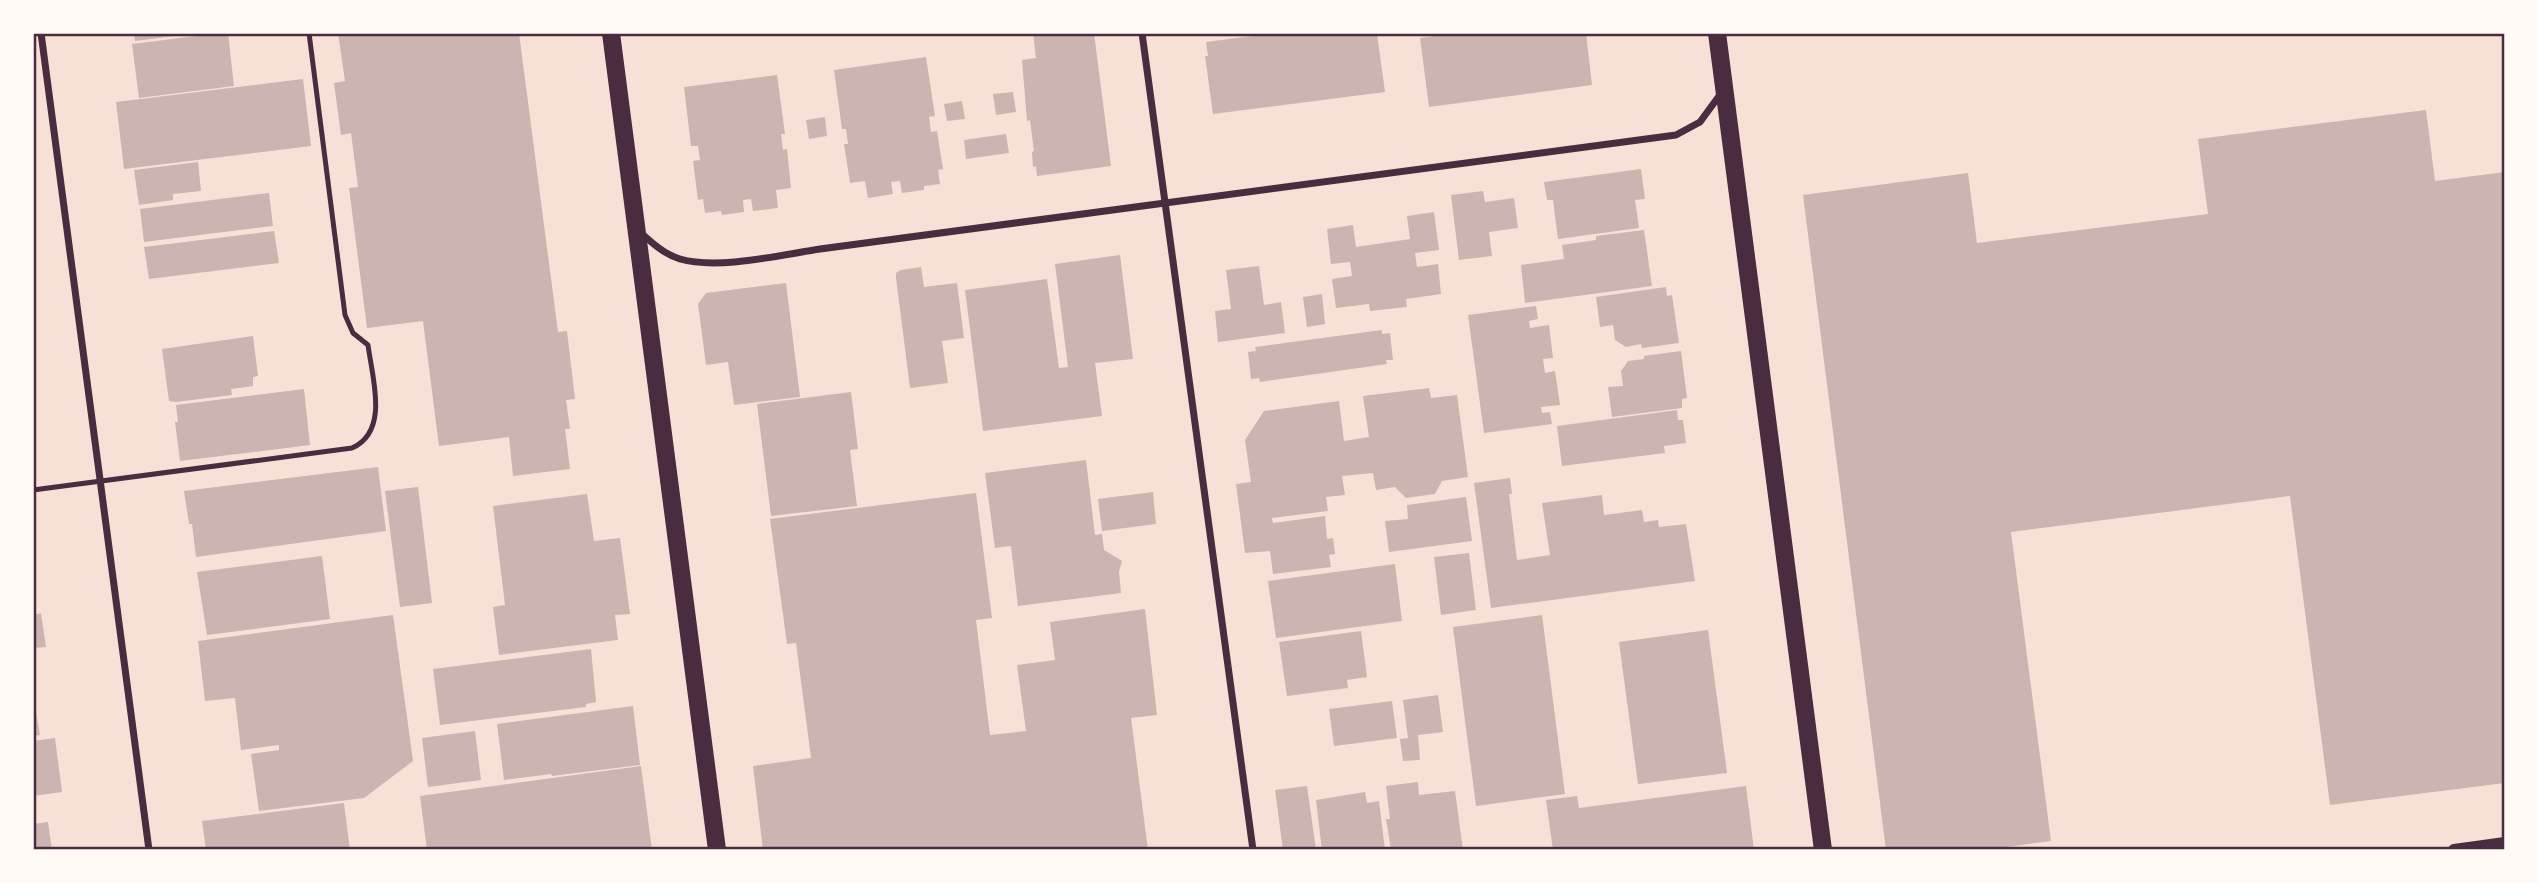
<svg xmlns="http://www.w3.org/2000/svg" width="2538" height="883" font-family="Barlow,sans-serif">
<rect width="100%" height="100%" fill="#f7e1d7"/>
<g fill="#ccb4b1">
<path d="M 134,33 L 182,33 L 182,35 L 135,41 Z"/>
<path d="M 220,33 L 228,33 L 234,86 L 139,98 L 132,44 Z"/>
<path d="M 338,33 L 519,33 L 558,332 L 567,331 L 575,399 L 566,400 L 570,429 L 565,429 L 570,469 L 513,476 L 509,437 L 439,446 L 423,321 L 367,328 L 349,188 L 358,187 L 351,133 L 341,135 L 334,83 L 345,81 Z"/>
<path d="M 1033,33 L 1094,33 L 1111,166 L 1037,176 L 1036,166 L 1033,167 L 1032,152 L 1034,151 L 1030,120 L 1027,121 L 1022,60 L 1036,58 Z"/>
<path d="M 1276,33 L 1377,34 L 1385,92 L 1213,114 L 1205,56 L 1208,56 L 1206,42 Z"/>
<path d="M 1456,33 L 1586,33 L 1592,85 L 1429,107 L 1420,38 Z"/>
<path d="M 926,57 L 935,116 L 929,117 L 931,132 L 937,131 L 943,169 L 938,170 L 940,184 L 924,186 L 924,190 L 902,193 L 900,181 L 891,182 L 893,194 L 868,198 L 865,181 L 850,183 L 844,144 L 848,144 L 846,129 L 842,129 L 834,70 Z"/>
<path d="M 777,75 L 785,134 L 781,134 L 783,150 L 787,149 L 791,188 L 776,190 L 778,208 L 753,211 L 751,199 L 743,200 L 744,212 L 722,215 L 721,211 L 705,213 L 703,199 L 698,200 L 693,161 L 700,160 L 698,146 L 691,146 L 684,87 Z"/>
<path d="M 303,79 L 311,146 L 124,169 L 116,102 Z"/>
<path d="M 1013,92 L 1016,112 L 996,115 L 993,94 Z"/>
<path d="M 962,101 L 965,119 L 947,121 L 944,104 Z"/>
<path d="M 2426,110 L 2435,181 L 2505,172 L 2505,783 L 2330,805 L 2290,496 L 2011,532 L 2051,841 L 1985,850 L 1886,850 L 1803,195 L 1968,173 L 1977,243 L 2208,214 L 2198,139 Z"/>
<path d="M 825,117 L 827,136 L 809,139 L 806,120 Z"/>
<path d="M 1006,134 L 1009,153 L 966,159 L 964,140 Z"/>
<path d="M 198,162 L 201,191 L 173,194 L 173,200 L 139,205 L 134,170 Z"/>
<path d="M 1641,169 L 1645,199 L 1635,200 L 1639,228 L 1558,239 L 1553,200 L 1547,200 L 1544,182 Z"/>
<path d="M 1483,191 L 1485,202 L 1514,198 L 1518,228 L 1489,232 L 1492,256 L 1459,260 L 1451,195 Z"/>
<path d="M 269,193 L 273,226 L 144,242 L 140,209 Z"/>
<path d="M 1434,212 L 1439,250 L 1415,253 L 1417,267 L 1438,264 L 1441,294 L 1406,299 L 1407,307 L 1388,309 L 1370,311 L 1369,304 L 1336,308 L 1332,279 L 1352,276 L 1350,262 L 1331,264 L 1327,229 L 1353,225 L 1356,247 L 1410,239 L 1407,216 Z"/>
<path d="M 1644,230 L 1652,286 L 1525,303 L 1521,265 L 1564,259 L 1562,245 L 1596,240 L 1596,236 Z"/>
<path d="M 274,231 L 279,263 L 149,279 L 144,247 Z"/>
<path d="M 1120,255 L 1133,359 L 1095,363 L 1102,416 L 983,431 L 965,290 L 1047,279 L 1059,368 L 1068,367 L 1055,264 Z"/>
<path d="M 1259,266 L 1264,305 L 1281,302 L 1285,333 L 1218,342 L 1215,311 L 1231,309 L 1226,270 Z"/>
<path d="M 921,267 L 924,287 L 957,283 L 964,338 L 942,341 L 948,383 L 910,388 L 896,278 L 896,273 L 901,270 Z"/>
<path d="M 786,283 L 800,397 L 734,405 L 728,362 L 706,365 L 698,304 L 706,293 Z"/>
<path d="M 1666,287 L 1667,296 L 1672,295 L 1679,343 L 1642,348 L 1641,344 L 1626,347 L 1615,340 L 1613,325 L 1600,327 L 1596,297 Z"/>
<path d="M 1322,294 L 1325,324 L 1307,327 L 1303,297 Z"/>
<path d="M 1536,306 L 1538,319 L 1529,321 L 1530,328 L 1549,325 L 1553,358 L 1543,359 L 1545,373 L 1555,371 L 1560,405 L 1541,407 L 1542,413 L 1550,412 L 1552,424 L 1484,433 L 1468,315 Z"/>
<path d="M 1382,330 L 1382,334 L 1390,333 L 1393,360 L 1386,360 L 1387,364 L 1260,382 L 1259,378 L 1251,379 L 1248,352 L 1256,351 L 1255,347 Z"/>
<path d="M 253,336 L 258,376 L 253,377 L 253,386 L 231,389 L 232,395 L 176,402 L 169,401 L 162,349 Z"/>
<path d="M 1681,351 L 1687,398 L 1682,399 L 1682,408 L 1612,417 L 1608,387 L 1623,386 L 1621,371 L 1628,361 L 1644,359 L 1644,356 Z"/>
<path d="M 1429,388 L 1431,398 L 1457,395 L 1468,477 L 1442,481 L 1435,494 L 1406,498 L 1395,487 L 1376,490 L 1373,473 L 1342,476 L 1345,495 L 1326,497 L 1328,511 L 1272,518 L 1273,523 L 1325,516 L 1327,539 L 1333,538 L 1335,554 L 1329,555 L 1331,567 L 1273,574 L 1270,551 L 1245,553 L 1236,484 L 1251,482 L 1245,440 L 1264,411 L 1339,401 L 1344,441 L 1369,437 L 1363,396 Z"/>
<path d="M 304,389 L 310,445 L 180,461 L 175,422 L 178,422 L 176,405 Z"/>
<path d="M 851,392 L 858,449 L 850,450 L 857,506 L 771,516 L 757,404 Z"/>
<path d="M 1677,410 L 1678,420 L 1683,420 L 1686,443 L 1664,446 L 1665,453 L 1562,466 L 1557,426 Z"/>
<path d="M 1086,460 L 1095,535 L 1102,534 L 1104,550 L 1122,561 L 1119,572 L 1121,593 L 1018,606 L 1011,546 L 995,548 L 985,473 Z"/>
<path d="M 378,467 L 386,531 L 196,557 L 192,524 L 189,524 L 184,491 Z"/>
<path d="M 1510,478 L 1512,494 L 1509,494 L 1517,560 L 1550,555 L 1542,503 L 1602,495 L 1604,515 L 1642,510 L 1644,522 L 1658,520 L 1659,527 L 1686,524 L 1695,581 L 1491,608 L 1474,483 Z"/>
<path d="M 418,487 L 432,603 L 400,607 L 385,491 Z"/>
<path d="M 1153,492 L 1156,524 L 1102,531 L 1098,499 Z"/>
<path d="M 976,493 L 992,618 L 976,620 L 990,735 L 1026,731 L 1017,665 L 1055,660 L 1050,622 L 1145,609 L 1157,715 L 1131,718 L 1148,850 L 763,850 L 753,766 L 811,758 L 796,643 L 787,644 L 770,519 Z"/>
<path d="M 587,494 L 594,541 L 620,538 L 630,614 L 615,615 L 618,640 L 499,655 L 493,607 L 505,605 L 493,506 Z"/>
<path d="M 1466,497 L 1472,541 L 1389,552 L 1385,521 L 1408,519 L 1407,505 Z"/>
<path d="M 1469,553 L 1476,610 L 1441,615 L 1434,557 Z"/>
<path d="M 322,556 L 330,619 L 207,635 L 197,572 Z"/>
<path d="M 1395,564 L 1402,621 L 1276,638 L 1268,581 Z"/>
<path d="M 41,613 L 46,647 L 33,648 L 33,615 Z"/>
<path d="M 393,615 L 413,761 L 364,798 L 259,811 L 251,754 L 279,750 L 279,745 L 241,750 L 235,698 L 205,701 L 198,641 Z"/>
<path d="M 1542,615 L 1565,794 L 1476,806 L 1453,627 Z"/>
<path d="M 1708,630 L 1727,773 L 1638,784 L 1619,642 Z"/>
<path d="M 1361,631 L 1367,677 L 1347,680 L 1348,688 L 1287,696 L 1279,642 Z"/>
<path d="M 591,649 L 596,702 L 586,704 L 586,707 L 440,725 L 433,669 Z"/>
<path d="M 1438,695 L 1443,732 L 1418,735 L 1420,760 L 1403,761 L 1400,739 L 1408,738 L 1403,700 Z"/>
<path d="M 33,696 L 40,735 L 33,736 Z"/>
<path d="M 1392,701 L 1397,738 L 1334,746 L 1329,709 Z"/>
<path d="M 633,706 L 640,765 L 552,776 L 551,774 L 504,780 L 497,724 Z"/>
<path d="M 475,731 L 481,780 L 428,787 L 422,738 Z"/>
<path d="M 55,738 L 62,792 L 33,796 L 33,741 Z"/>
<path d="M 641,766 L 652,850 L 427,850 L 420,796 Z"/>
<path d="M 1418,782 L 1419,795 L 1455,791 L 1463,850 L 1391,850 L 1386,819 L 1390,819 L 1386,786 Z"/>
<path d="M 1307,786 L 1316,850 L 1283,850 L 1275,790 Z"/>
<path d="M 1746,786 L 1754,850 L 1553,850 L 1546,800 L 1577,796 L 1579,808 Z"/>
<path d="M 1365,792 L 1367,803 L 1379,801 L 1385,850 L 1322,850 L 1316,800 Z"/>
<path d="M 344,803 L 350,850 L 206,850 L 202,821 Z"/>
<path d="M 48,822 L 52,850 L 33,850 L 33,824 Z"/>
</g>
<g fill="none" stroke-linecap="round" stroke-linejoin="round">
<path stroke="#4a2c40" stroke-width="5" d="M 33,490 L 352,448 C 390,431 372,377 368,345 L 353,333 L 345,315 L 309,33"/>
<g stroke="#4a2c40" stroke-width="7">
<path d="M 41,33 L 149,850"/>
<path d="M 1142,33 L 1253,850"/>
<path d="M 640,232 C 652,243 664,254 680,259 C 718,270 780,255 820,249 L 1676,135 L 1700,122 L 1722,92"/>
</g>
<path stroke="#4a2c40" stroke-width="12" d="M 2454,850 L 2505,843"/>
<g stroke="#4a2c40" stroke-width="18">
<path d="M 611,33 L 717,850"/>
<path d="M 1717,33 L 1823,850"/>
</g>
</g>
<rect width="2538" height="883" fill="none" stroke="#fffaf5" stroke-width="70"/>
<rect x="35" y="35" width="2468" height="813" fill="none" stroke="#4a2c40" stroke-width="2.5"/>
</svg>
